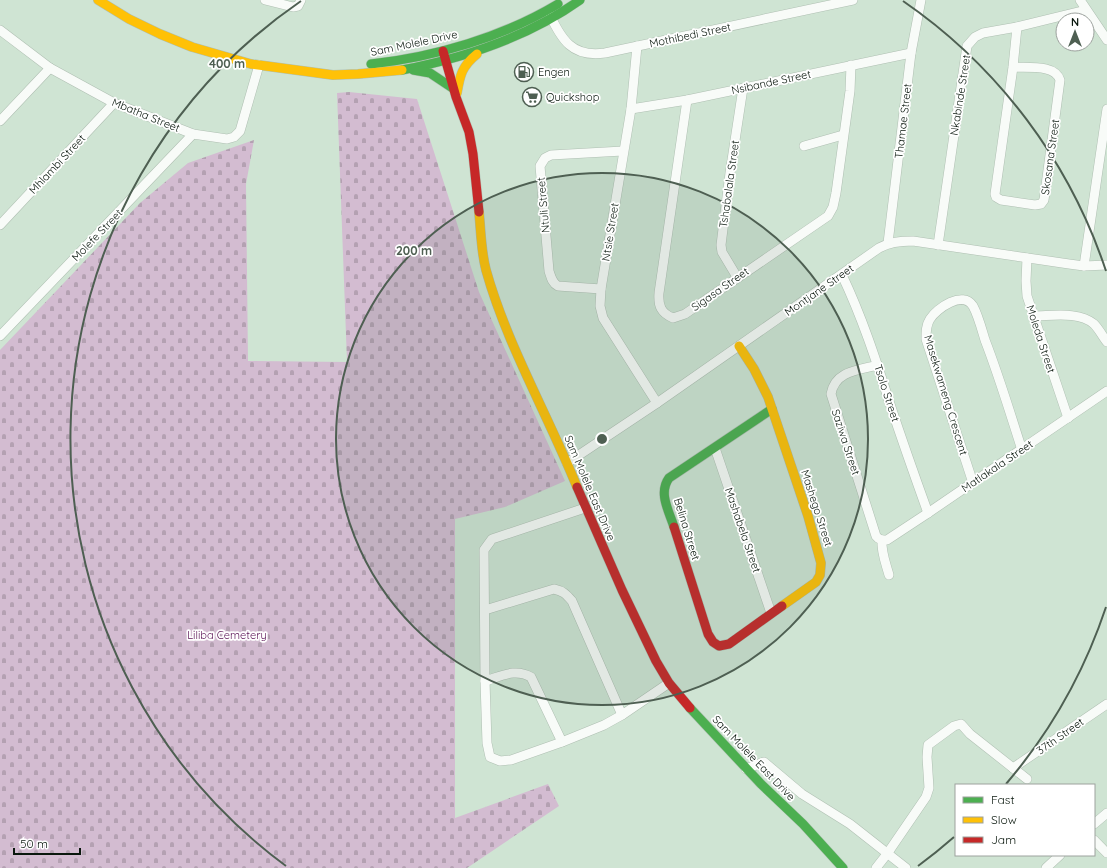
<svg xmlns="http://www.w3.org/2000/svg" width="1107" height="868" font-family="Quicksand,sans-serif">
<defs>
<pattern id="cemetery-stones" width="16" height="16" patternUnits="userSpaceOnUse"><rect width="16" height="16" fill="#d3bcd1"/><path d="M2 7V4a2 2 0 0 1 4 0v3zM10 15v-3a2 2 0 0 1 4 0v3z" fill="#b4a1b2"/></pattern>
</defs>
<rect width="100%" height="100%" fill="#cfe4d3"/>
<path fill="url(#cemetery-stones)" d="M 349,92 L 417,99 L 479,292 L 565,481 L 505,507 L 455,519 L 455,818 L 548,784 L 559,806 L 467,868 L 0,868 L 0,350 L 140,203 L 188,163 L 254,140 L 246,184 L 248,361 L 347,362 L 337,93 Z"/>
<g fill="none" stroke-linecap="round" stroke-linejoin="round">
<defs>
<g id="street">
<path d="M 265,0 L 293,7 L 298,6 L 301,0"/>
<path d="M 1080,0 L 1107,40"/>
<path d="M 549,13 C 561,39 572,58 605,53 L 853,0"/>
<path d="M 0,30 L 50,68 L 114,103 L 193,134 L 227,139 L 234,137 L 240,131 L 259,65"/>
<path d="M 637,46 L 631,109 L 601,289 L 600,306 L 603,318 L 657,403"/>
<path d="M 1013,67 C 1028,68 1055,64 1060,80 L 1044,200 L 1041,204 L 1035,205 L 1001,200 L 996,197 L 995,194 L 1013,67 L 1017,27"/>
<path d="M 687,100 L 659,293 C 658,306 661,313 673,318 L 685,314 L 828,216 L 833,207 L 836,193 L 850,91 L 851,65"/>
<path d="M 631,109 L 687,100 L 911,53"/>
<path d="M 0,121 L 50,68"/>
<path d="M 804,146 L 843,135"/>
<path d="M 0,225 L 114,103"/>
<path d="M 888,243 L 911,53 L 921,0"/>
<path d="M 938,245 L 967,46 L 975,37 L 983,33 L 1017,27 L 1086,10"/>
<path d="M 1027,258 L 1026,281 L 1027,296 L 1068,418"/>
<path d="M 1084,266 L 1107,109"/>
<path d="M 842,275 C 862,317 876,360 890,404 C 902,440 915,477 928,513"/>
<path d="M 737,277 L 722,252 L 721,245 L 730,173 L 743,88"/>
<path d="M 601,289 L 558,286 C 552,283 551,277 549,271 L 540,166 L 545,158 L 551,155 L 623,151"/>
<path d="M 1033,316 C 1052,316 1079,311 1094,324 C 1099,329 1103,337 1107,342"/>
<path d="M 0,336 L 193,134"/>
<path d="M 878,365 C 858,370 835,371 831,394 L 876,536 C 879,540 882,540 887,540 L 928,513 L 1107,391"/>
<path d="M 715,448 L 771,613"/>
<path d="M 567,463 L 657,403 L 879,248 C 890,242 900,241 913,241 L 1069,264 L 1084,266 L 1107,265"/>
<path d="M 973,483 L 926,339 C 926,332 926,325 930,319 C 937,308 963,290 973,306 C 978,315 982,330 985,340 C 999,376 1010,413 1022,450"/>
<path d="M 585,508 L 492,539 L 484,550 L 485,681 L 487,743 L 490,757 L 500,761 L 511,760 L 562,742 L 604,725 L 622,715 L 669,683"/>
<path d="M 882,540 C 881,552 886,564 889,575"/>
<path d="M 485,610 L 554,589 C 563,591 566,594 572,601 L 622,715"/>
<path d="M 485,681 C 502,676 515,668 531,677 L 562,742"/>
<path d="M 1013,768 L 1107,704"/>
<path d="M 746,769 L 764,762 L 802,794 L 850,824 L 906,868"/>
<path d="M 1094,824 L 1107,813"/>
<path d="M 1094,840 L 1107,853"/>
<path d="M 876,868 L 887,854 L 926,797 L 929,788 L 927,757 L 928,745 L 954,726 L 961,724 L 970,734 L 1027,779"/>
<path d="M 1046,868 L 1060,855"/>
</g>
<g id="fast">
<path d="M 371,64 C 435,57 503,37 558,4"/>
<path d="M 402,70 C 464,58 528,37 580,0"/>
<path d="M 413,70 L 430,73 L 454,89"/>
<path d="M 674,527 C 669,511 658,493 669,478 L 772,409"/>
<path d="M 690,708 L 761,784 L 803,824 L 843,868"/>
</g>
<g id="slow">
<path d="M 98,0 L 129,19 L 160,34 L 192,47 L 251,64 L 333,75 L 358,74 L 402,70"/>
<path d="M 457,93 C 460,75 462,66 477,54"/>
<path d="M 479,212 C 481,232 481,251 486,270 C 507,345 548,415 577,487"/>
<path d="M 739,346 L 754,369 L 768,397 L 808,516 L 821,563 L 820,575 L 816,582 L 782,606"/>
</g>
<g id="jam">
<path d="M 443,51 L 456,97 L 469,132 L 473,154 L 479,212"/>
<path d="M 577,487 L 622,590 L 656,661 L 669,683 L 690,708"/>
<path d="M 674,527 L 708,634 L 713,642 L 719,646 L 729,644 L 782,606"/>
</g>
</defs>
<use href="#street" stroke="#afbfb2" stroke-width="10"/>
<use href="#fast" stroke="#afbfb2" stroke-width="10"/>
<use href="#slow" stroke="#afbfb2" stroke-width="10"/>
<use href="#jam" stroke="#afbfb2" stroke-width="10"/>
<use href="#street" stroke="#f8fbf8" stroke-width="9"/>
<use href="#fast" stroke="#4caf50" stroke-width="9"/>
<use href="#slow" stroke="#ffc107" stroke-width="9"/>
<use href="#jam" stroke="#c62828" stroke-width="9"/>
</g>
<circle cx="602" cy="439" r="266" fill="#4e5f52" fill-opacity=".12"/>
<g fill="none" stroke="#4e5f52" stroke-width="2">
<circle cx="602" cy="439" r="266"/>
<path d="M1106 607A531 531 0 0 1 1006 784M954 837A531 531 0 0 1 918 866M286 866A531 531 0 0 1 301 1M903 1A531 531 0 0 1 1106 271"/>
</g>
<defs>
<symbol id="fuel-ring" viewBox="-11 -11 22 22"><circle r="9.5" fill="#fff" stroke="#4e5f52" stroke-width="1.5"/><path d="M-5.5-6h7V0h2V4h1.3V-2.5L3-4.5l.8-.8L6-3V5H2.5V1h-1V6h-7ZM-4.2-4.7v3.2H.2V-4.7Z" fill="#4e5f52"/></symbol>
<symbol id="supermarket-ring" viewBox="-11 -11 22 22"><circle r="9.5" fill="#fff" stroke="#4e5f52" stroke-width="1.5"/><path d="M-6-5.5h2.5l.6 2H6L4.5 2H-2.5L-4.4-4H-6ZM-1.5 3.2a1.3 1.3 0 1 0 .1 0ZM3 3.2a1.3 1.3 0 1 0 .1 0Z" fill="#4e5f52"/></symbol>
</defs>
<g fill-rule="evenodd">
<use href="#fuel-ring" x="513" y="61" width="22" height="22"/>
<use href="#supermarket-ring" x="521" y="86" width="22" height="22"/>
</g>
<g text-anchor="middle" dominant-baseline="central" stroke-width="3.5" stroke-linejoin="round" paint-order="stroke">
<g font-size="11" fill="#09170d" stroke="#fff">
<text transform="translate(690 35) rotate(-12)">Mothibedi Street</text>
<text transform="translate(414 43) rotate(-12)">Sam Molele Drive</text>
<text transform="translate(771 82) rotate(-12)">Nsibande Street</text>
<text transform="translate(960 95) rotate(-81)">Nkabinde Street</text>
<text transform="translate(146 115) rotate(22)">Mbatha Street</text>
<text transform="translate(903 121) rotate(-83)">Thamae Street</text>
<text transform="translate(1050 157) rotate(-82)">Skosana Street</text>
<text transform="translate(57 164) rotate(-47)">Mhlambi Street</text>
<text transform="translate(729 184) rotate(-82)">Tshabalala Street</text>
<text transform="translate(543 205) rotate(-95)">Ntuli Street</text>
<text transform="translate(610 232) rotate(-81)">Ntsie Street</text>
<text transform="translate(97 235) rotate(-46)">Molefe Street</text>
<text transform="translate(720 289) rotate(-35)">Sigasa Street</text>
<text transform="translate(819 290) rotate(-35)">Montjane Street</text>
<text transform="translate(1041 339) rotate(72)">Moleda Street</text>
<text transform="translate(887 393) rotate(72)">Tsolo Street</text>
<text transform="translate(946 395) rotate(73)">Masekwameng Crescent</text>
<text transform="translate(846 442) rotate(72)">Saziwa Street</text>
<text transform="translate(997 466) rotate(-34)">Matlakala Street</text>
<text transform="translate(590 488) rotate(67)">Sam Molele East Drive</text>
<text transform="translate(817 508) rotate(72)">Mashego Street</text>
<text transform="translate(687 529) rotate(73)">Belina Street</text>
<text transform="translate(743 530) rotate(71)">Mashabela Street</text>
<text transform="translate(1060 736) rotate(-35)">37th Street</text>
<text transform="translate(754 758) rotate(46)">Sam Molele East Drive</text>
</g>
<g font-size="11" fill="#09170d" stroke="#fff" text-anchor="start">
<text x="538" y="72">Engen</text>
<text x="546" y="97">Quickshop</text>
</g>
<g font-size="11" fill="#591154" stroke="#fff">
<text x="227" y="635">Liliba Cemetery</text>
</g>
</g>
<circle cx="602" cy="439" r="6" fill="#4e5f52" stroke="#fff" stroke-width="2"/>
<g font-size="12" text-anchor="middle" font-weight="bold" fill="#4e5f52" stroke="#fff" stroke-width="3.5" stroke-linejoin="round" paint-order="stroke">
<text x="227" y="68">400 m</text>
<text x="414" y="255">200 m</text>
</g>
<rect x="955" y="784" width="140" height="72" fill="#ffffff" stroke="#9da29e"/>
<rect x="963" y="797" width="20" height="6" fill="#4caf50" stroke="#9da29e"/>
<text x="991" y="804" font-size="12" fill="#09170d">Fast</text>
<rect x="963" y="817" width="20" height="6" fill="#ffc107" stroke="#9da29e"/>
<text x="991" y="824" font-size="12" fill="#09170d">Slow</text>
<rect x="963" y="837" width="20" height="6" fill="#c62828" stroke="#9da29e"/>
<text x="991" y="844" font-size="12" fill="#09170d">Jam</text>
<g transform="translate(1075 32)"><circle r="19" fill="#ffffff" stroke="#9da29e"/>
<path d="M0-3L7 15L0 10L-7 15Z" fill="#4e5f52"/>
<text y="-6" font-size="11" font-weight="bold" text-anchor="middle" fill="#09170d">N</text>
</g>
<path d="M14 848v6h66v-6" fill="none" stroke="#09170d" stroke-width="2"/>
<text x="20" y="848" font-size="12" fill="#09170d" stroke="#ffffff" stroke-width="3" paint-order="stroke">50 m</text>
</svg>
